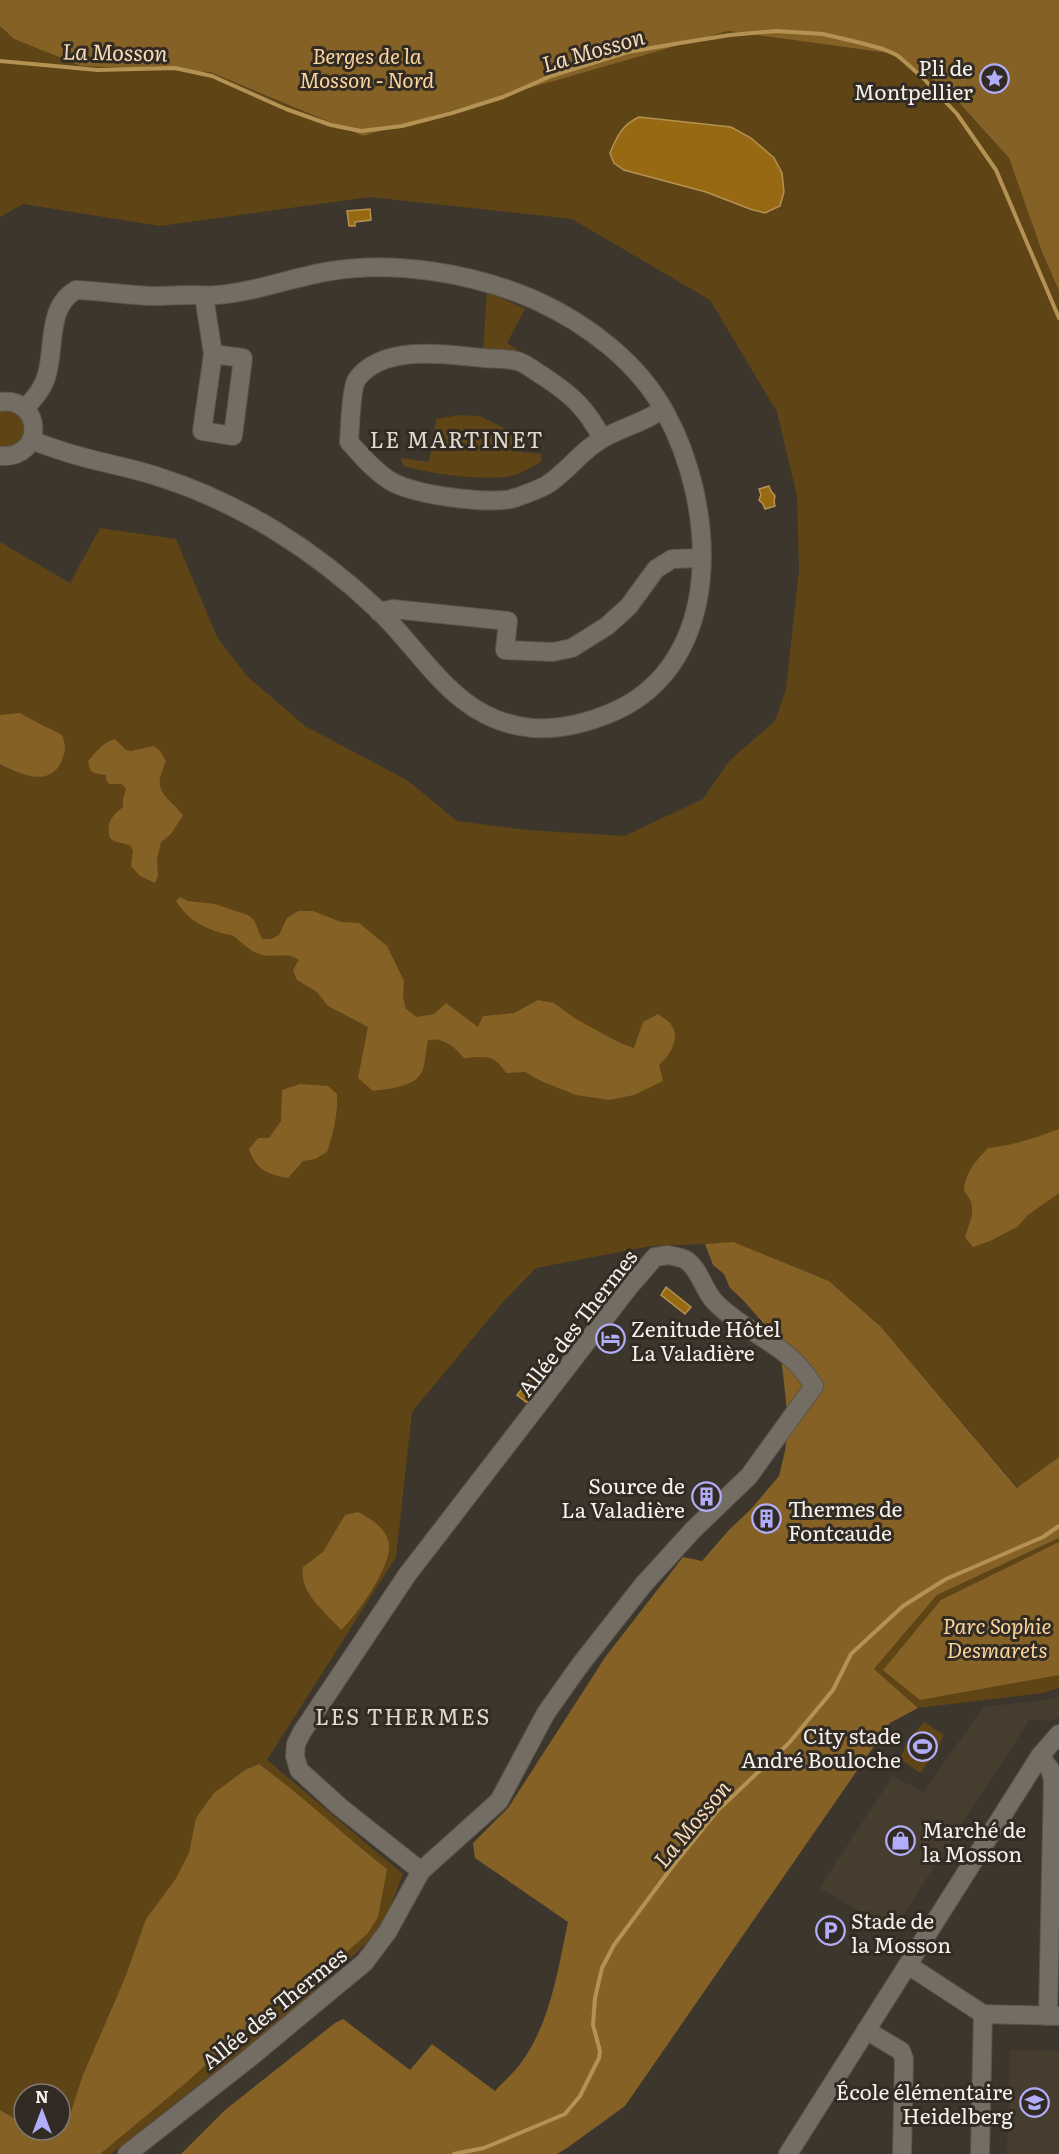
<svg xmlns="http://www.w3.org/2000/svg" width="1059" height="2154" font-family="Literata,serif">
<rect width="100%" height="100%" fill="#3c362d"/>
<g fill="#473d2f">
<path d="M 1059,1696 L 1059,1717 L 1052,1721 L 1030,1719 L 893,1930 L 819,1888 L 893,1776 L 924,1792 L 983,1707 L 1045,1700 Z"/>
<path d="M 1010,2050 L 1059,2051 L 1059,2154 L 1005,2154 L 1007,2153 Z"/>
</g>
<g fill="#5f4416" fill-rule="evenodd">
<path d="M 0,26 L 14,39 L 81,66 L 210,72 L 363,136 L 728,31 L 888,53 L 945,87 L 1009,158 L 1042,252 L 1059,291 L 1059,1457 L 1018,1488 L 881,1327 L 829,1281 L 733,1243 L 651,1246 L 536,1268 L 503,1302 L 412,1412 L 396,1557 L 267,1760 L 403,1874 L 382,1928 L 306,2001 L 111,2154 L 0,2154 L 0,542 L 70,583 L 100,528 L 176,539 L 217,637 L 247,676 L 305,726 L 407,780 L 457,821 L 527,830 L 624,836 L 703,799 L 729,761 L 775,721 L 786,689 L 799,570 L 797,496 L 777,412 L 710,300 L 572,219 L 370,197 L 160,226 L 23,204 L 0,217 ZM 24,2094 L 60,2094 L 60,2130 L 24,2130 Z"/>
<path d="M 487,291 L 525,309 L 507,343 L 524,354 L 483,352 Z"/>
<path d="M 7,408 C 28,417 31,429 16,446 L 0,447 L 0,409 Z"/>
<path d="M 460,415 L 480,416 L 514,433 L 513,451 L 541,454 L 541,462 C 531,467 521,474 511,476 C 478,481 434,474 403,466 L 401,458 L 429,462 L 436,419 Z"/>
<path d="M 1059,1538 L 1059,1688 L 1043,1693 L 918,1708 L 874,1669 L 937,1595 Z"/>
<path d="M 924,1722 L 944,1735 L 934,1754 L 920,1773 L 900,1759 L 909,1739 Z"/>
</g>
<g fill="#856126">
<path d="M 0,0 L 1059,0 L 1059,291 L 1042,252 L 1009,158 L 945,87 L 888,53 L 728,31 L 363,136 L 210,72 L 81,66 L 14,39 L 0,26 Z"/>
<path d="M 20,713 C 34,722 48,727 62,735 C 66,745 66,751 61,762 C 49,788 20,774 0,764 L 0,715 Z"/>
<path d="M 115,739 L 126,750 L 131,751 L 154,746 L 160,751 L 166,761 C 152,792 163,792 183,815 L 171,834 L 161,842 L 157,858 L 158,876 L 155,883 L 140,876 L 131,866 L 133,851 L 131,846 C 124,842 116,844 110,838 C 106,822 111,817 123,807 L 123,800 L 126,789 L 122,784 L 109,784 L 106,779 L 106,775 L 94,773 L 90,770 L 88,761 C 96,752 102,743 115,739 Z"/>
<path d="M 180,897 L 188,901 L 215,904 L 248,915 L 254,920 L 262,939 L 271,939 L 279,935 L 287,918 L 298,911 L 313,911 L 341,922 L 359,923 L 387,946 L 404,981 L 403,997 L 406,1009 L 417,1017 L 434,1014 L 446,1003 L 478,1027 L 483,1016 L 514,1013 L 538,1000 L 554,1003 L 576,1019 L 618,1042 L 634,1048 L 643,1022 L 658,1014 C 661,1017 667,1019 670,1023 C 682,1038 670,1055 659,1065 L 663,1081 L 634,1095 L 609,1100 L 576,1095 L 541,1081 L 525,1072 L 506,1073 C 494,1053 483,1057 464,1058 C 454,1046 443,1037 428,1040 C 426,1049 426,1059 423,1069 C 418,1087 388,1089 373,1091 L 358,1078 L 368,1027 L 328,1006 L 317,992 L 297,980 L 293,970 L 299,960 C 287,951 275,958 262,955 C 251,952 243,944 235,937 C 231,934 225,934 221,933 C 200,926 189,920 176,901 Z"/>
<path d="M 300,1084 L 328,1086 L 337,1094 C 338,1114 333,1134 327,1152 L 315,1159 L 303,1161 L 288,1178 C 268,1175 255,1169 249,1149 L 258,1138 L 269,1138 L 281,1121 L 282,1090 Z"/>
<path d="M 1059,1129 L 1059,1193 L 1028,1215 L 1017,1227 L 990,1241 L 973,1247 L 965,1237 C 971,1218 978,1207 964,1191 C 965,1172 976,1161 988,1148 C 1014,1145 1035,1138 1059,1129 Z"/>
<path d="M 733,1242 L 829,1281 L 881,1327 L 1017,1488 L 1059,1457 L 1059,1538 L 937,1595 L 874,1669 L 918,1708 L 890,1723 L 625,2106 L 567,2148 L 557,2154 L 181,2154 L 225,2110 L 335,2023 L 343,2019 L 410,2070 L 432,2044 L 495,2091 C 504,2081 516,2071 523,2060 C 551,2020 558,1969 568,1922 L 475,1858 L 473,1843 L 508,1808 L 606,1656 L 683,1557 L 702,1561 L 729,1530 L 751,1509 L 779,1476 L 785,1451 L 788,1419 L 781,1356 L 772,1333 L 743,1300 L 730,1288 L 724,1274 L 713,1265 L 705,1244 Z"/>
<path d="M 358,1512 C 371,1518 388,1530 389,1545 C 391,1567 357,1615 341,1630 C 325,1611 299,1594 303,1567 L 323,1552 L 345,1515 Z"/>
<path d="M 1059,1542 L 1059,1675 L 920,1700 L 883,1670 L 941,1600 Z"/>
<path d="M 259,1764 C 304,1797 343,1835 387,1869 L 378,1917 L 368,1933 L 330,1967 L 248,2027 L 188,2081 L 100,2154 L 0,2154 L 0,2110 L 24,2124 L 24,2130 L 60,2130 L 60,2122 L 68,2121 L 83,2075 L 125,1978 L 146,1919 L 175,1880 L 189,1853 L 196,1818 L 214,1793 L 245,1770 Z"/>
</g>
<g fill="#976912" stroke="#b39253" stroke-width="1.5">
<path d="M 639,117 L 731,127 L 751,138 L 774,158 L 782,173 L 784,192 L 780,206 L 765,213 L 750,209 L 706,192 L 624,170 L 614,163 L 610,153 C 617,136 622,125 639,117 Z"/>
<path d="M 370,209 L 371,220 L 355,222 L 355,226 L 349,226 L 347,211 Z"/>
<path d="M 769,486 L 771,491 L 775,496 L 774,501 L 775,506 L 765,509 L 763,504 L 759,500 L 761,495 L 759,489 Z"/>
<path d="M 666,1287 L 691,1307 L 685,1314 L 661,1295 Z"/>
<path d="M 542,1363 L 555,1373 L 530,1405 L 517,1395 Z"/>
</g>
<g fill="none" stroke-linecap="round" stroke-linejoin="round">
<g stroke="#b39253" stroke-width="4">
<path d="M 0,61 L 98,70 L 175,68 L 212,76 L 286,109 L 331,125 L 361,131 L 402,126 L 452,113 L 503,97 L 551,76 L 628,52 L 680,43 L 730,35 L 776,31 L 823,34 L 861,43 L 883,49 L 897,55 L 922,77 L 957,114 L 996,170 L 1059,318"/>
<path d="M 454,2154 L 484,2148 L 565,2114 L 580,2096 L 599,2058 L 600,2051 L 593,2025 L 595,1998 L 602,1968 L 614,1945 L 672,1867 L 718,1810 L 789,1743 L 833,1690 L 851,1654 L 903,1606 L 946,1579 L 1043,1537 L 1059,1526"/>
</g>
<defs>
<g id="minor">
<path d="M 204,296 L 213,354 L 202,431 L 233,436 L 243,358 L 213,354"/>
<path d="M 0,402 C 42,396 47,459 0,456"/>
<path d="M 25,409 C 34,398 44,388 47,374 C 55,346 47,306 76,290 C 101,291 126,295 151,296 C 165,296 179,295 192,295 C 201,295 209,296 217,295 C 257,292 292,277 331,271 C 396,260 475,274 535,300 C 586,323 638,362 665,412 C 716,504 727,662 613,712 C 587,723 560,730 532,728 C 456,721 427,657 378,610 C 316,551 241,503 159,477 C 133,468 106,464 79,456 C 63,452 47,446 31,440"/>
<path d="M 602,438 C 586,408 572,395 543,376 C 536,372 528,365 520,362 C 509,358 494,359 483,358 C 446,354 383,344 357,379 C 351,388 350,429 349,442 C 362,456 373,470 389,480 C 412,495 484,504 511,499 C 522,496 534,491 545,486 C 567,473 580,451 602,439 C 622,427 644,423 663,409"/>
<path d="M 379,612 L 393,609 L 508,621 L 505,650 L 553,652 L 572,648 L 607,626 L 629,606 L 656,569 L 672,559 L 702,558"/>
<path d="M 668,1255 C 673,1256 681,1257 686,1260 C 700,1269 703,1290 715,1302 C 740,1328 776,1341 800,1367 C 805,1373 810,1380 814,1386 L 749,1476 L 693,1530 L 643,1585 L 580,1665 L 546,1713 L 499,1801 L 421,1871 L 340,1807 L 299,1770 L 295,1756 L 296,1744 L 302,1732 L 407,1575 L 629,1287 L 655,1257 Z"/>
<path d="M 1040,1756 L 1050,1769 L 1053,1780 L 1048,2016"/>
<path d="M 908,1965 L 983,2014 L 1059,2016"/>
<path d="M 866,2030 L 901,2051 L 904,2059 L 902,2154"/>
<path d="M 127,2154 L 247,2060 L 365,1962 L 388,1931 L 421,1871"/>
<path d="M 788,2154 L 1040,1756 L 1059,1734"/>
<path d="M 980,2154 L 983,2014"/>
</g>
</defs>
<use href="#minor" stroke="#5a544d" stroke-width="20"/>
<use href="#minor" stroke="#746d63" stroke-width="18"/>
</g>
<defs>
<symbol id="sight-ring" viewBox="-11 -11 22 22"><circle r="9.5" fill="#322b23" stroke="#b2adf9" stroke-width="1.5"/><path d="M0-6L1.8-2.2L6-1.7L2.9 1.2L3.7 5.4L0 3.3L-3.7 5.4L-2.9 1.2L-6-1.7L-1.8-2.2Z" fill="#b2adf9"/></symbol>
<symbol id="hotel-ring" viewBox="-11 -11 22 22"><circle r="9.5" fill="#322b23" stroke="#b2adf9" stroke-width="1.5"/><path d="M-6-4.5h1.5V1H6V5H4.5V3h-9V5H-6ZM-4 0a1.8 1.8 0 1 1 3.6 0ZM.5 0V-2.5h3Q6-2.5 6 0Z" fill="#b2adf9"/></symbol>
<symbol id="building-ring" viewBox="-11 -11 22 22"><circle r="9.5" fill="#322b23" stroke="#b2adf9" stroke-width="1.5"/><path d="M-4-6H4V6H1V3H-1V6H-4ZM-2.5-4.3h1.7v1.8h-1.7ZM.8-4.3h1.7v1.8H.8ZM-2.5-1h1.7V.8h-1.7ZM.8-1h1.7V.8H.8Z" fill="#b2adf9"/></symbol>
<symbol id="stadium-ring" viewBox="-11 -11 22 22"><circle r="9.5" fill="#322b23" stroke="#b2adf9" stroke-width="1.5"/><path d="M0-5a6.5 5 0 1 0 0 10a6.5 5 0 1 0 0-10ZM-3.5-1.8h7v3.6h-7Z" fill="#b2adf9"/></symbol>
<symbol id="shop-ring" viewBox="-11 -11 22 22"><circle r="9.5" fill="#322b23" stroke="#b2adf9" stroke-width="1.5"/><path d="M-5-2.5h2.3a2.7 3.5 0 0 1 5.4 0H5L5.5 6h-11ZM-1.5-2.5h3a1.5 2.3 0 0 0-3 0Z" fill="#b2adf9"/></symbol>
<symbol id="parking-ring" viewBox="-11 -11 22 22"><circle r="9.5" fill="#322b23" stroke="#b2adf9" stroke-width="1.5"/><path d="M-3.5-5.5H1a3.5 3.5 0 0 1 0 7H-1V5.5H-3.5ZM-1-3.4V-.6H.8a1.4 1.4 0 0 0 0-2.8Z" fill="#b2adf9"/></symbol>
<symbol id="school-ring" viewBox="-11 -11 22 22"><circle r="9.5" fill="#322b23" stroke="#b2adf9" stroke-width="1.5"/><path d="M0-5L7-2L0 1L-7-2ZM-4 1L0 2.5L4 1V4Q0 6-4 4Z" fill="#b2adf9"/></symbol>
</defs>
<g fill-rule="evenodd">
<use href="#sight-ring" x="978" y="62" width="33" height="33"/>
<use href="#hotel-ring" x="594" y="1322" width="33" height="33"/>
<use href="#building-ring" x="690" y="1480" width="33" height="33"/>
<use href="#building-ring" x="750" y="1502" width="33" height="33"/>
<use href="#stadium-ring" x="906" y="1730" width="33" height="33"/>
<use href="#shop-ring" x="884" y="1824" width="33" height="33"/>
<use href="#parking-ring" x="814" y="1914" width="33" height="33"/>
<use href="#school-ring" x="1018" y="2086" width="33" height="33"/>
</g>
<g text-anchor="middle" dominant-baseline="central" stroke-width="6" stroke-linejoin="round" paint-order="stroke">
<g font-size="21" font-style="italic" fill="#fcd59d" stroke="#322b23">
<text x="367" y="54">Berges de la<tspan x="367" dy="24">Mosson - Nord</tspan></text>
<text x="997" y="1624">Parc Sophie<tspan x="997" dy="24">Desmarets</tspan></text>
</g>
<g font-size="21" fill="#f5f1eb" stroke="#322b23" text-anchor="end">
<text x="973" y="66">Pli de<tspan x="973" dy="24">Montpellier</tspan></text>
<text x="631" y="1327" text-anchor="start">Zenitude Hôtel<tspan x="631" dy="24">La Valadière</tspan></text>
<text x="685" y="1484">Source de<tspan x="685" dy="24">La Valadière</tspan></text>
<text x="788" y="1507" text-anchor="start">Thermes de<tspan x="788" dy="24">Fontcaude</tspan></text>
<text x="901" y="1734">City stade<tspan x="901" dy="24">André Bouloche</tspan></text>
<text x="922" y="1828" text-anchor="start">Marché de<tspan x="922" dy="24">la Mosson</tspan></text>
<text x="851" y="1919" text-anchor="start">Stade de<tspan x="851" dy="24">la Mosson</tspan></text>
<text x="1013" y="2090">École élémentaire<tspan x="1013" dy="24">Heidelberg</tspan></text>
</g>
<g font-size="21" fill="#f5f1eb" stroke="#322b23">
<text transform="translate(576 1322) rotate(-52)">Allée des Thermes</text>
<text transform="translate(273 2007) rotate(-39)">Allée des Thermes</text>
</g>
<g font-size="22" font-style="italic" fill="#f5dbb7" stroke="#322b23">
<text transform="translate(593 49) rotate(-16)">La Mosson</text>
<text transform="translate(115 51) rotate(1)">La Mosson</text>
<text transform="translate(691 1823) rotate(-50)">La Mosson</text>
</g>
<g font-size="22" letter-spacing="1.5" fill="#e1d9cd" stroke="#322b23">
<text x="457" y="438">LE MARTINET</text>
<text x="403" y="1715">LES THERMES</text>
</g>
</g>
<g transform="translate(42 2112)"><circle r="28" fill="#322b23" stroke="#807a73" stroke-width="1.5"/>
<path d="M0-4.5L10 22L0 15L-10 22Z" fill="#b2adf9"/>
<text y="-9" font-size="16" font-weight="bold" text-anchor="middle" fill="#f5f1eb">N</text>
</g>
</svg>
